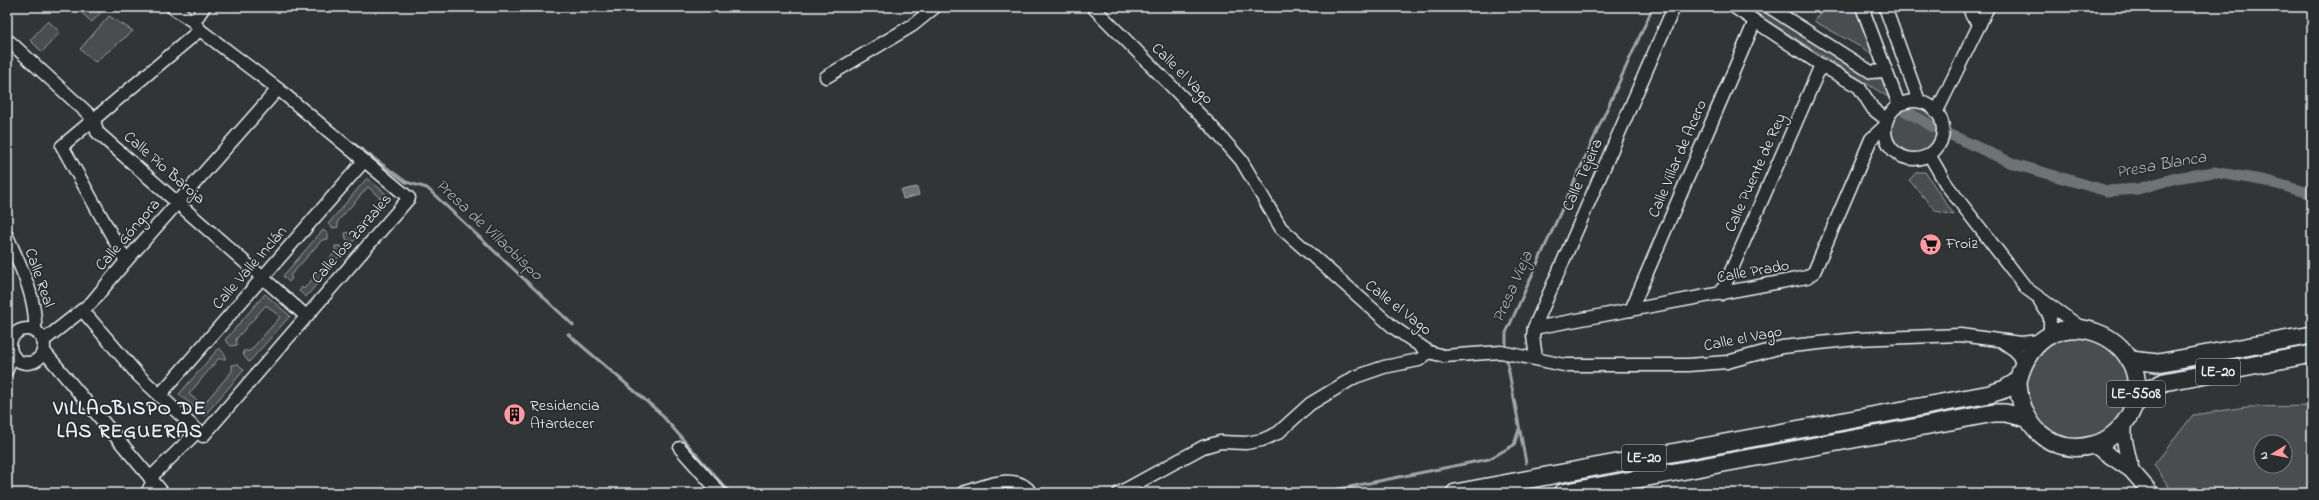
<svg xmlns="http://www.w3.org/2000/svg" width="2319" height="500" font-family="'Indie Flower',sans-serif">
<rect width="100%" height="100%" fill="#323536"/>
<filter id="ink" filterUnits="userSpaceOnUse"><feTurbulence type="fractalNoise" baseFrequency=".025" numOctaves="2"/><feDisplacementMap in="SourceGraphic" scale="8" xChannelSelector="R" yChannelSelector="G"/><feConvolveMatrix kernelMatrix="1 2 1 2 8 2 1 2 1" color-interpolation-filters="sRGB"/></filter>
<g filter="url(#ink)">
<g fill="#494d4f" stroke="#989fa4" fill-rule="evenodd">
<path d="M 75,7 L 106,7 L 92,22 Z"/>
<path d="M 1746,7 L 1763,7 L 1877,79 L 1883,78 L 1891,99 Z"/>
<path d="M 1824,7 L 1857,7 L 1873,54 L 1814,21 Z"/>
<path d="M 109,16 L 133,31 L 95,62 L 80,49 Z"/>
<path d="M 48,21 L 60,32 L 42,52 L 30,40 Z"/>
<circle cx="1914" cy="130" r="24"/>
<path d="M 1917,172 L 1925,172 L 1954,215 L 1936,211 L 1909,180 Z"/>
<path d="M 367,178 L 391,198 L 352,243 L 346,239 L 345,233 L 353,232 L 381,199 L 368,187 L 338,221 L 338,227 L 333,228 L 328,224 Z"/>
<path d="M 323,230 L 328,234 L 328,239 L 322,240 L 290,276 L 292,278 L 289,282 L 283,276 Z"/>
<path d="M 335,246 L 340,246 L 345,250 L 306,297 L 299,291 L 302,287 L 304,289 L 335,252 Z"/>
<path d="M 265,294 L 290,316 L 249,362 L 244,356 L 243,351 L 250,351 L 280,317 L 266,305 L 236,339 L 237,345 L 231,346 L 225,340 Z"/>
<circle cx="2077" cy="388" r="51"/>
<path d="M 219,348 L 225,354 L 225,359 L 218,359 L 189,394 L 203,405 L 232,371 L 232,365 L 238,364 L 244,370 L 204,416 L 179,394 Z"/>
<path d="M 2312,406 L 2312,493 L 2173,493 L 2154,465 L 2193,415 L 2246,407 ZM 2261,442 L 2285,442 L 2285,466 L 2261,466 Z"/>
</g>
<path fill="#6e7376" stroke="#9fa5aa" d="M 917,187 L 919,195 L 903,199 L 901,190 Z"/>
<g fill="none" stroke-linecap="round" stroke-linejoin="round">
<g stroke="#9fa5aa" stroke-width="3">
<path d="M 350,141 L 406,182 L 427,188 L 573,325"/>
<path d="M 568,334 L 659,412 L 730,493"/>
<path d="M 1506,351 L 1506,333 L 1653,7"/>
<path d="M 1506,356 L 1526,463"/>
<path d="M 1319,493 L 1489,459 L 1514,445 L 1519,429"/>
</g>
<g stroke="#6e7376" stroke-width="11">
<path d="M 1902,109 L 1939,130"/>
<path d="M 1951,135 L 2014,164 L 2107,191 L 2138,189 L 2176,178 L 2214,172 L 2267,181 L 2312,194"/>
</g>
<defs>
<g id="minor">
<path d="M 1093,7 L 1212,127 L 1241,160 L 1281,228 L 1393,327 L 1429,352 L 1444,356 L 1501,352 L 1564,365 L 1688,365 L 1727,362 L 1782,347 L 1857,339 L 1960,335 L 2020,343 L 2040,341"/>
<path d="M 1734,7 L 1821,65 L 1859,87 L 1873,109 L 1887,120"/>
<path d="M 1769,7 L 1871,72 L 1885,71"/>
<path d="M 1862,7 L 1899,105"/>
<path d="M 1885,7 L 1919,101"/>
<path d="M 1969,7 L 1972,16 L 1980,24"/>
<path d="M 194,22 L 204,7"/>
<path d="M 7,42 L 10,42 L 94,119 L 97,132 L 306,316"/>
<path d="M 826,77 L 913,25 L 935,7"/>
<circle cx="1914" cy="130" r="29"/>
<path d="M 1937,111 L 1988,7"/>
<path d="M 1930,156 L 1946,184 L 2027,289 L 2083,329"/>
<path d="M 7,236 C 20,266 37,297 35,331"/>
<path d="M 126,261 L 62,146 L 200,30"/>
<path d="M 1721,294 L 1821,65"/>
<path d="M 2040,301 L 2050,317 L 2050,335"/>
<path d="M 1631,310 L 1755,21"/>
<path d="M 83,311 L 138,375 L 203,436 L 409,198 L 278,89 L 200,30 L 194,22 L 172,7"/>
<path d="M 1534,328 L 1807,277 L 1814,272 L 1871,139 L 1885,126"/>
<circle cx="27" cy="346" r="17"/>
<path d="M 43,341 L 91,303 L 126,261 L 278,89"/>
<path d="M 2003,342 L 2016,351 L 2023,364"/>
<path d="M 43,350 L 163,493"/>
<path d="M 1536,358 L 1533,336 L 1534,328 L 1674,7"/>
<path d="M 7,370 L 12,355"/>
<path d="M 159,396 L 364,161"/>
<path d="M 680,448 L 720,493"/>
<path d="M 150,478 L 198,431"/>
<path d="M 147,493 L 153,481"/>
<path d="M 963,493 C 984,487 1016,471 1031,493"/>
<path d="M 1119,493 L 1203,447 L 1220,442 L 1246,443 L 1262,440 L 1278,433 L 1310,404 L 1355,377 L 1384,367 L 1419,360 L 1429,352"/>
</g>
<g id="major">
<path d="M 2124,424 L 2124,439 L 2131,470"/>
<path d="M 2094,445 L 2131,470 L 2151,493"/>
</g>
<g id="highway">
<path d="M 2129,360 L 2158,363 L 2312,335"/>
<path d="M 2133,407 L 2148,390 L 2164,382 L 2312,354"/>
<path d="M 1455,493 L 1990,394 L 2005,389 L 2018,381 C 2042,285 2164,337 2131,412 C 2124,427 2110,441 2093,445 C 2049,457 2019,422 2018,381"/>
<path d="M 1562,493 L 1994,413 L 2005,413 L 2027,418"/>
</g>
</defs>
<use href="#minor" stroke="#e8f1f8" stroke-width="15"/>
<use href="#major" stroke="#e8f1f8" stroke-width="18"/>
<use href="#highway" stroke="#e8f1f8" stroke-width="20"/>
<use href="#minor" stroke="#2a2d2e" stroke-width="12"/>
<use href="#major" stroke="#2a2d2e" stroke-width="15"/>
<use href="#highway" stroke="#2a2d2e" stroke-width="17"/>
</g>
</g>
<defs>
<symbol id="supermarket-disc" viewBox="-11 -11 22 22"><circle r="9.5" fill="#ff9aa2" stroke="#2a2d2e"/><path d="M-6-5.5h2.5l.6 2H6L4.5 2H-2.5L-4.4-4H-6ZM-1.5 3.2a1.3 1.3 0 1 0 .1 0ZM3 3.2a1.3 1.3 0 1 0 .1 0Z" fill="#111"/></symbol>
<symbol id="building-disc" viewBox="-11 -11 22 22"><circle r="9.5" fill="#ff9aa2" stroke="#2a2d2e"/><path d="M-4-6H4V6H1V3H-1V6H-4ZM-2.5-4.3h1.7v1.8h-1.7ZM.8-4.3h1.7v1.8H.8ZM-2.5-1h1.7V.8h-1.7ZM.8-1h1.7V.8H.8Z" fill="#111"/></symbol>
</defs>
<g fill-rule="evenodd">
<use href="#supermarket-disc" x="1918" y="232" width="25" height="25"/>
<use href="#building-disc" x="502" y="402" width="25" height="25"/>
</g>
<g text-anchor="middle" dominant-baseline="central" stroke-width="3.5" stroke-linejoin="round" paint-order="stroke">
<g fill="#2a2d2e" stroke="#afb6bb" stroke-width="1">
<rect x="2196" y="359" width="44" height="26" rx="3"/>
<rect x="2107" y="381" width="58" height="26" rx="3"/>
<rect x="1622" y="445" width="44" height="26" rx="3"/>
</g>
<g font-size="15" font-weight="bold" fill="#e8f1f8">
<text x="2218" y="372">LE-20</text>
<text x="2136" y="394">LE-5508</text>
<text x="1644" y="458">LE-20</text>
</g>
<g font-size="16" fill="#e8f1f8" stroke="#2a2d2e">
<text transform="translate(1182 74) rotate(45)">Calle el Vago</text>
<text transform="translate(1678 159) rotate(-67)">Calle Villar de Acero</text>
<text transform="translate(164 168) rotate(41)">Calle Pío Baroja</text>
<text transform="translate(1756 173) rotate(-66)">Calle Puente de Rey</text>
<text transform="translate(1583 175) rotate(-66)">Calle Tejeira</text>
<text transform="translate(128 235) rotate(-49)">Calle Góngora</text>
<text transform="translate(352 239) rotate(-49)">Calle los Zarzales</text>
<text transform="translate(250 268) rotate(-49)">Calle Valle Inclán</text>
<text transform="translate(1753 272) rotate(-10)">Calle Prado</text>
<text transform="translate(39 278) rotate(71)">Calle Real</text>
<text transform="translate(1398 308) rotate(38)">Calle el Vago</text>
<text transform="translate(1743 339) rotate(-11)">Calle el Vago</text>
</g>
<g font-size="16" fill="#e8f1f8" stroke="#2a2d2e" text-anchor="start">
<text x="1946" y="244">Froiz</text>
<text x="530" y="406">Residencia<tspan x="530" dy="18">Atardecer</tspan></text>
</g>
<g font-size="17" font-style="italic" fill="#b1b8be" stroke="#2a2d2e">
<text transform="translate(2161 165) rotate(-10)">Presa Blanca</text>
<text transform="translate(489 230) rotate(43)">Presa de Villaobispo</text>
<text transform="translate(1513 287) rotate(-66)">Presa Vieja</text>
</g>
<g font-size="20" font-weight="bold" letter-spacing="1" fill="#e8f1f8" stroke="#2a2d2e">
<text x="130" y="409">VILLAOBISPO DE<tspan x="130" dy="23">LAS REGUERAS</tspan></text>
</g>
</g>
<rect width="2319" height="500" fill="none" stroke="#2a2d2e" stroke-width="24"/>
<rect x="12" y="12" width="2295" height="476" fill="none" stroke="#e8f1f8" stroke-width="1.5" filter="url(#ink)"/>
<g transform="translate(2273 454) rotate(260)"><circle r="19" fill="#2a2d2e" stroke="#767b7f"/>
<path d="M0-3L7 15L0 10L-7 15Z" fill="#ff9aa2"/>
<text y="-6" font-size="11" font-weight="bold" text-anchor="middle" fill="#e8f1f8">N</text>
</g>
</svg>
